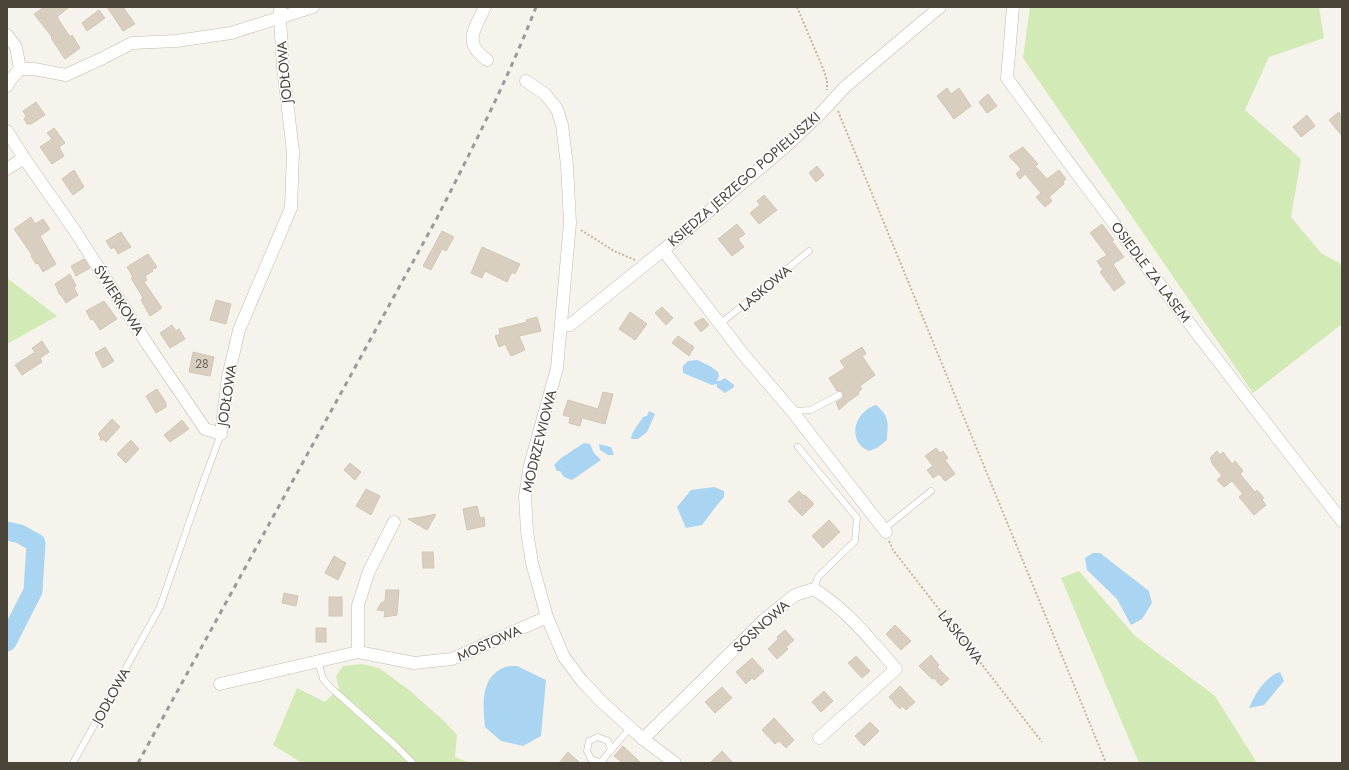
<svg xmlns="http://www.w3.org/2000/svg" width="1349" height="770" font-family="Jost,sans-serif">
<rect width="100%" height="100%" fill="#f6f3ec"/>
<g fill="#d2eab5">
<path d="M 1030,7 L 1319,7 L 1324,38 L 1269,57 L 1245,110 L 1301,159 L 1291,217 L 1321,253 L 1339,263 L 1342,267 L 1342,324 L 1253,393 L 1023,58 Z"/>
<path d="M 7,278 L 57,316 L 7,344 Z"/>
<path d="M 1079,571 L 1135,636 L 1215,696 L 1257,763 L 1139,763 L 1061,578 Z"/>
<path d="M 362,664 L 379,668 L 409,690 L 443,720 L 457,735 L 455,757 L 470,763 L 302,763 L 273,745 L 297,688 L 325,702 L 339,688 L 336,676 L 343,666 Z"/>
</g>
<g fill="#a9d4f2">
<path d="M 697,360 L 710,366 L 718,372 L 719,376 L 717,381 L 720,381 L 725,378 L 734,385 L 734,387 L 725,393 L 717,387 L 717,384 L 712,385 L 683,373 L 683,366 L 688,361 Z"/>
<path d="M 876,405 C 890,417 888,422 887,440 L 877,448 L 869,451 C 867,450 863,448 861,446 C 848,431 859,410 876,405 Z"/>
<path d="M 649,411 L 655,414 L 647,432 L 638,439 L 631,439 C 631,432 640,423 643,417 L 647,416 Z"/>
<path d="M 584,443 L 590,444 L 594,453 L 601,460 L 572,480 L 564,477 L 560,471 L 557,471 L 554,465 L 561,458 Z"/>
<path d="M 599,444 L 611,447 L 614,455 L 608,455 L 600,450 Z"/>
<path d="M 714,487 L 724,491 L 724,497 L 717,505 L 702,525 L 686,528 L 677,507 L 691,490 Z"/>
<path d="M 1093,553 L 1100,553 L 1149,591 L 1152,603 L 1142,619 L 1131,625 L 1117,599 L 1087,570 L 1085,558 Z"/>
<path d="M 517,666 L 546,680 L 541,736 L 523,746 L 501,741 L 485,727 C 483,707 480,680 501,669 C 505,666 512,666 517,666 Z"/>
<path d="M 1280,672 L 1284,681 L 1264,705 L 1249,708 C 1255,694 1265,677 1280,672 Z"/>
</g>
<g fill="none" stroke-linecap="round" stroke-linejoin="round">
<path stroke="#a9d4f2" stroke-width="19" d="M 7,531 L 20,534 L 36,543 L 33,591 L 7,642"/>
</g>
<g fill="#d8cfc1" stroke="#d3c7b4">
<path d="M 44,7 L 69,7 L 57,17 L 70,37 L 72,35 L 80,48 L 65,59 L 51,38 L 52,37 L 34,14 Z"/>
<path d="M 107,7 L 123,7 L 135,24 L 123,31 Z"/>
<path d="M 99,10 L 105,18 L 87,31 L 82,23 Z"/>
<path d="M 947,88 L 951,94 L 959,88 L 971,106 L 954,119 L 937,96 Z"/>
<path d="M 988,94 L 997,106 L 987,113 L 979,102 Z"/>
<path d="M 36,102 L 45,115 L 31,124 L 27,124 L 24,119 L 26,116 L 23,111 Z"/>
<path d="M 1339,112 L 1342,116 L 1342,136 L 1329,120 Z"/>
<path d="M 1307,115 L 1315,126 L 1301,137 L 1293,127 Z"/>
<path d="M 54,128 L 65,143 L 59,147 L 64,156 L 52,164 L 40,147 L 52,139 L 47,133 Z"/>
<path d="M 1023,147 L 1038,164 L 1035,166 L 1047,179 L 1059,170 L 1066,179 L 1063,182 L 1064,184 L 1049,197 L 1052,201 L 1045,207 L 1036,197 L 1041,193 L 1025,174 L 1020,179 L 1016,174 L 1021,169 L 1009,156 Z"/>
<path d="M 817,166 L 824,175 L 816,182 L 809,173 Z"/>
<path d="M 74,170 L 84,187 L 73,195 L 62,179 Z"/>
<path d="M 764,195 L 777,210 L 759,224 L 750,213 L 760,205 L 757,201 Z"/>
<path d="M 31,217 L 35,224 L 43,219 L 50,229 L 40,236 L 56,264 L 43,272 L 38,263 L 36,264 L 31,256 L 32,255 L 14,229 Z"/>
<path d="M 737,224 L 745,234 L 738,239 L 744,247 L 732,256 L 718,239 Z"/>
<path d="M 1102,224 L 1114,240 L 1112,241 L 1124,257 L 1113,264 L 1125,283 L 1114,291 L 1100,272 L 1103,270 L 1097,261 L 1107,255 L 1090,233 Z"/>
<path d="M 442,231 L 454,237 L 446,251 L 442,249 L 431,270 L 423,266 Z"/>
<path d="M 121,232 L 131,247 L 118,254 L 114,247 L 111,249 L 106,241 Z"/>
<path d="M 482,247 L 520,264 L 515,274 L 512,272 L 507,282 L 485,271 L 482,278 L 471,273 Z"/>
<path d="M 148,254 L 157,267 L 152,270 L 153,271 L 145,276 L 147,280 L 144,282 L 162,308 L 150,316 L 141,300 L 143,298 L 131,278 L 133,277 L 127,267 Z"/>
<path d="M 84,259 L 90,268 L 76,276 L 71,266 Z"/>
<path d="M 70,274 L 76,286 L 74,288 L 78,295 L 66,303 L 61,295 L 60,295 L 55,284 Z"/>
<path d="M 216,300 L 231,304 L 226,324 L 210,320 Z"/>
<path d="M 104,301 L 117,319 L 100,330 L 93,319 L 91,320 L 86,311 Z"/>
<path d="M 662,307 L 673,318 L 666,325 L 655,313 Z"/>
<path d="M 630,312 L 647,324 L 635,340 L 619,329 Z"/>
<path d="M 537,317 L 541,331 L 519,336 L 525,350 L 511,356 L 505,344 L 499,347 L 495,336 L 500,334 L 499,329 L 527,322 L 526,320 Z"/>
<path d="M 703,318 L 709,325 L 701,332 L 694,323 Z"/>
<path d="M 172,325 L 176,331 L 179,329 L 185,339 L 170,348 L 160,333 Z"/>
<path d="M 678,336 L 694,347 L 689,356 L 672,343 Z"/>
<path d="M 42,341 L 49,352 L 40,358 L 42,362 L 22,375 L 15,365 L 35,352 L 32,348 Z"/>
<path d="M 105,347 L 114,361 L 103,368 L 95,353 Z"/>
<path d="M 862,347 L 866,354 L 862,356 L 875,375 L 860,386 L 862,389 L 858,392 L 859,394 L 849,401 L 839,410 L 836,402 L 843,398 L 843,393 L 841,391 L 837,391 L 829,378 L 845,368 L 840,361 Z"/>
<path d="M 193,352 L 214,357 L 210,376 L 189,372 Z"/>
<path d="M 157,389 L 166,403 L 166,407 L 156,413 L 146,396 Z"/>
<path d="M 603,392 L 613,394 L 605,424 L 582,418 L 580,426 L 569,423 L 570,417 L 563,415 L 568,400 L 598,409 Z"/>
<path d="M 112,419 L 120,427 L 106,442 L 104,440 L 100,440 L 100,436 L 98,434 Z"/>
<path d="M 182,420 L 189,429 L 170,442 L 164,435 Z"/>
<path d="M 131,440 L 139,449 L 126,463 L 117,454 Z"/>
<path d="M 936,448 L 940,453 L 943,451 L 948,458 L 945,460 L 955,474 L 945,481 L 939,474 L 933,478 L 927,470 L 933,466 L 925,456 Z"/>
<path d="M 1217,451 L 1220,455 L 1223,452 L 1232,464 L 1235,461 L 1243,471 L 1240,474 L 1255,492 L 1257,490 L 1264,498 L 1262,500 L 1266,505 L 1254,515 L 1239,497 L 1243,494 L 1232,481 L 1224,487 L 1217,480 L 1222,476 L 1211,462 L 1212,461 L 1210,458 Z"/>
<path d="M 350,463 L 361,472 L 355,480 L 344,470 Z"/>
<path d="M 366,489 L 380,496 L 371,515 L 356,506 Z"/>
<path d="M 799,491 L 804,496 L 805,495 L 814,504 L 802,516 L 788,501 Z"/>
<path d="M 477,506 L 480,518 L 484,517 L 485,526 L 467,530 L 463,509 Z"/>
<path d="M 436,514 L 427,530 L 408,519 L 422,517 Z"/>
<path d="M 829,520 L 840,532 L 823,548 L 812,536 Z"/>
<path d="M 422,552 L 433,552 L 434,568 L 423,568 Z"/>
<path d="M 334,556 L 346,563 L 338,580 L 325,573 Z"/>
<path d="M 386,590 L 399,590 L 397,615 L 384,617 L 385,611 L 377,610 L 381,603 L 385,601 Z"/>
<path d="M 284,593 L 298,596 L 296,606 L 282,603 Z"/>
<rect x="329" y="597" width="13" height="19"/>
<path d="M 895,625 L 911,641 L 901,650 L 886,634 Z"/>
<rect x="316" y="628" width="10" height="14"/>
<path d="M 785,630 L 794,640 L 786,647 L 788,649 L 777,659 L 768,649 L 778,639 L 777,637 Z"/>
<path d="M 931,655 L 939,665 L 937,667 L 949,679 L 941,686 L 934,678 L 932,679 L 919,666 Z"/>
<path d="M 856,656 L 870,671 L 862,678 L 848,663 Z"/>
<path d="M 752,658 L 764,671 L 754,680 L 752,678 L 746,684 L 736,672 Z"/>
<path d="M 900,686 L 915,702 L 906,710 L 902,706 L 900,709 L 889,697 Z"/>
<path d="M 722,687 L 732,698 L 715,713 L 705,702 Z"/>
<path d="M 824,691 L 833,701 L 821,712 L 812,702 Z"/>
<path d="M 774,718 L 794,740 L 786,748 L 779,741 L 775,744 L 762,730 Z"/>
<path d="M 870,722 L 879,731 L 864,746 L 855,736 Z"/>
<path d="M 623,746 L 641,763 L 623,763 L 614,756 Z"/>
<path d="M 722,751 L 733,763 L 710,763 Z"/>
<path d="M 568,752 L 580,763 L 559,763 Z"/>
</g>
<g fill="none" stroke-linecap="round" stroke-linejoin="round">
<defs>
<g id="lane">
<path d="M 720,324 L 809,251"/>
<path d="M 792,411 L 811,410 L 839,395"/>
<path d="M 798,447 L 857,518 L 855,541 L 818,577 L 814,589"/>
<path d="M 884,529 L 931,491"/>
<path d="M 318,661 L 323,679 L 330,687 L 396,746 L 413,763"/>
<path d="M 600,762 L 591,759 L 587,751 L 589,741 L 598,737 L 608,741 L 611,750"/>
<path d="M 73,763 L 160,607 L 201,488 L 221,434"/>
<path d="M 600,763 L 630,728"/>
</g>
<g id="street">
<path d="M 485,7 C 475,29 462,42 487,60"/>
<path d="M 1013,7 L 1007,78 C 1115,228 1228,375 1342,521"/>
<path d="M 7,35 L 16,47 L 20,69"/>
<path d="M 526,81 L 545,94 L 557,109 L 562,125 L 567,165 L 570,223 L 557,368 L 530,465 L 525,496 L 527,531 L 532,563 L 547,617 L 564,657 L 582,681 L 603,703 L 643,739 L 675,763"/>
<path d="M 7,86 L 11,79 L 20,69 L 34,69 L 66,75 L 103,58 L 132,43 L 176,41 L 231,33 L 313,7"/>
<path d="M 7,131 L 24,158 L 73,228 L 148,345 L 205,429 L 221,434 L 228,377 L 239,330 L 291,208 L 293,152 L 283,67 L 280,19 L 280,7"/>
<path d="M 7,169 L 24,158"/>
<path d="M 663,250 L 743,354 L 792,411 L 886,532"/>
<path d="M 561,326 L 570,325 L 663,250 L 785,147 L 821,113 L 845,87 L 940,7"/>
<path d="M 358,652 L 358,605 L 369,571 L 394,522"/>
<path d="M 220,684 L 358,652 L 414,663 L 452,659 L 547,617"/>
<path d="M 643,739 L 765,619 L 795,595 L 814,589 C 848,611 870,639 896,669 L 819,738"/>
</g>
</defs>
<use href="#lane" stroke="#c2bbae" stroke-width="7"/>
<use href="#street" stroke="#c2bbae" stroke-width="13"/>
<g stroke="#c4b79f" stroke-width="2" stroke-dasharray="2 2" stroke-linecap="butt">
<path d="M 797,7 L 824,71 L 827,81 L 827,90"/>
<path d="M 838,111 L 1106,763"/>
<path d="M 581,230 L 614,251 L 635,260"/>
<path d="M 889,541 L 893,550 L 1042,742"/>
</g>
<use href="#lane" stroke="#fff" stroke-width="6"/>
<use href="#street" stroke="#fff" stroke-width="12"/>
<path stroke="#9a9a9a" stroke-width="3" stroke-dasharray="5 5" stroke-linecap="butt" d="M 138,763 L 437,218 C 472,149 508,79 536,7"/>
</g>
<g text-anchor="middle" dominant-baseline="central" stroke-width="3" stroke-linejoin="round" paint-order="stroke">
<g font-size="12" fill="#6e675b">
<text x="202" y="364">28</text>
</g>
<g font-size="14" fill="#4b4439" stroke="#fff">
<text transform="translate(284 72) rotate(-95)">JODŁOWA</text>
<text transform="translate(744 179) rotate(-41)">KSIĘDZA JERZEGO POPIEŁUSZKI</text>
<text transform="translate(1151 272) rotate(53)">OSIEDLE ZA LASEM</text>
<text transform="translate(765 288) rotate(-40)">LASKOWA</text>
<text transform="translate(119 300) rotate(57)">ŚWIERKOWA</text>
<text transform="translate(227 395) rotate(-81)">JODŁOWA</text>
<text transform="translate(539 441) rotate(-76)">MODRZEWIOWA</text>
<text transform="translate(761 626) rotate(-42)">SOSNOWA</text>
<text transform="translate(961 637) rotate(52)">LASKOWA</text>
<text transform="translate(489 643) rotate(-24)">MOSTOWA</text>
<text transform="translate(111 696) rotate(-61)">JODŁOWA</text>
</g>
</g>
<rect width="1349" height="770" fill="none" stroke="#4b4439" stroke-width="16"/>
</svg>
